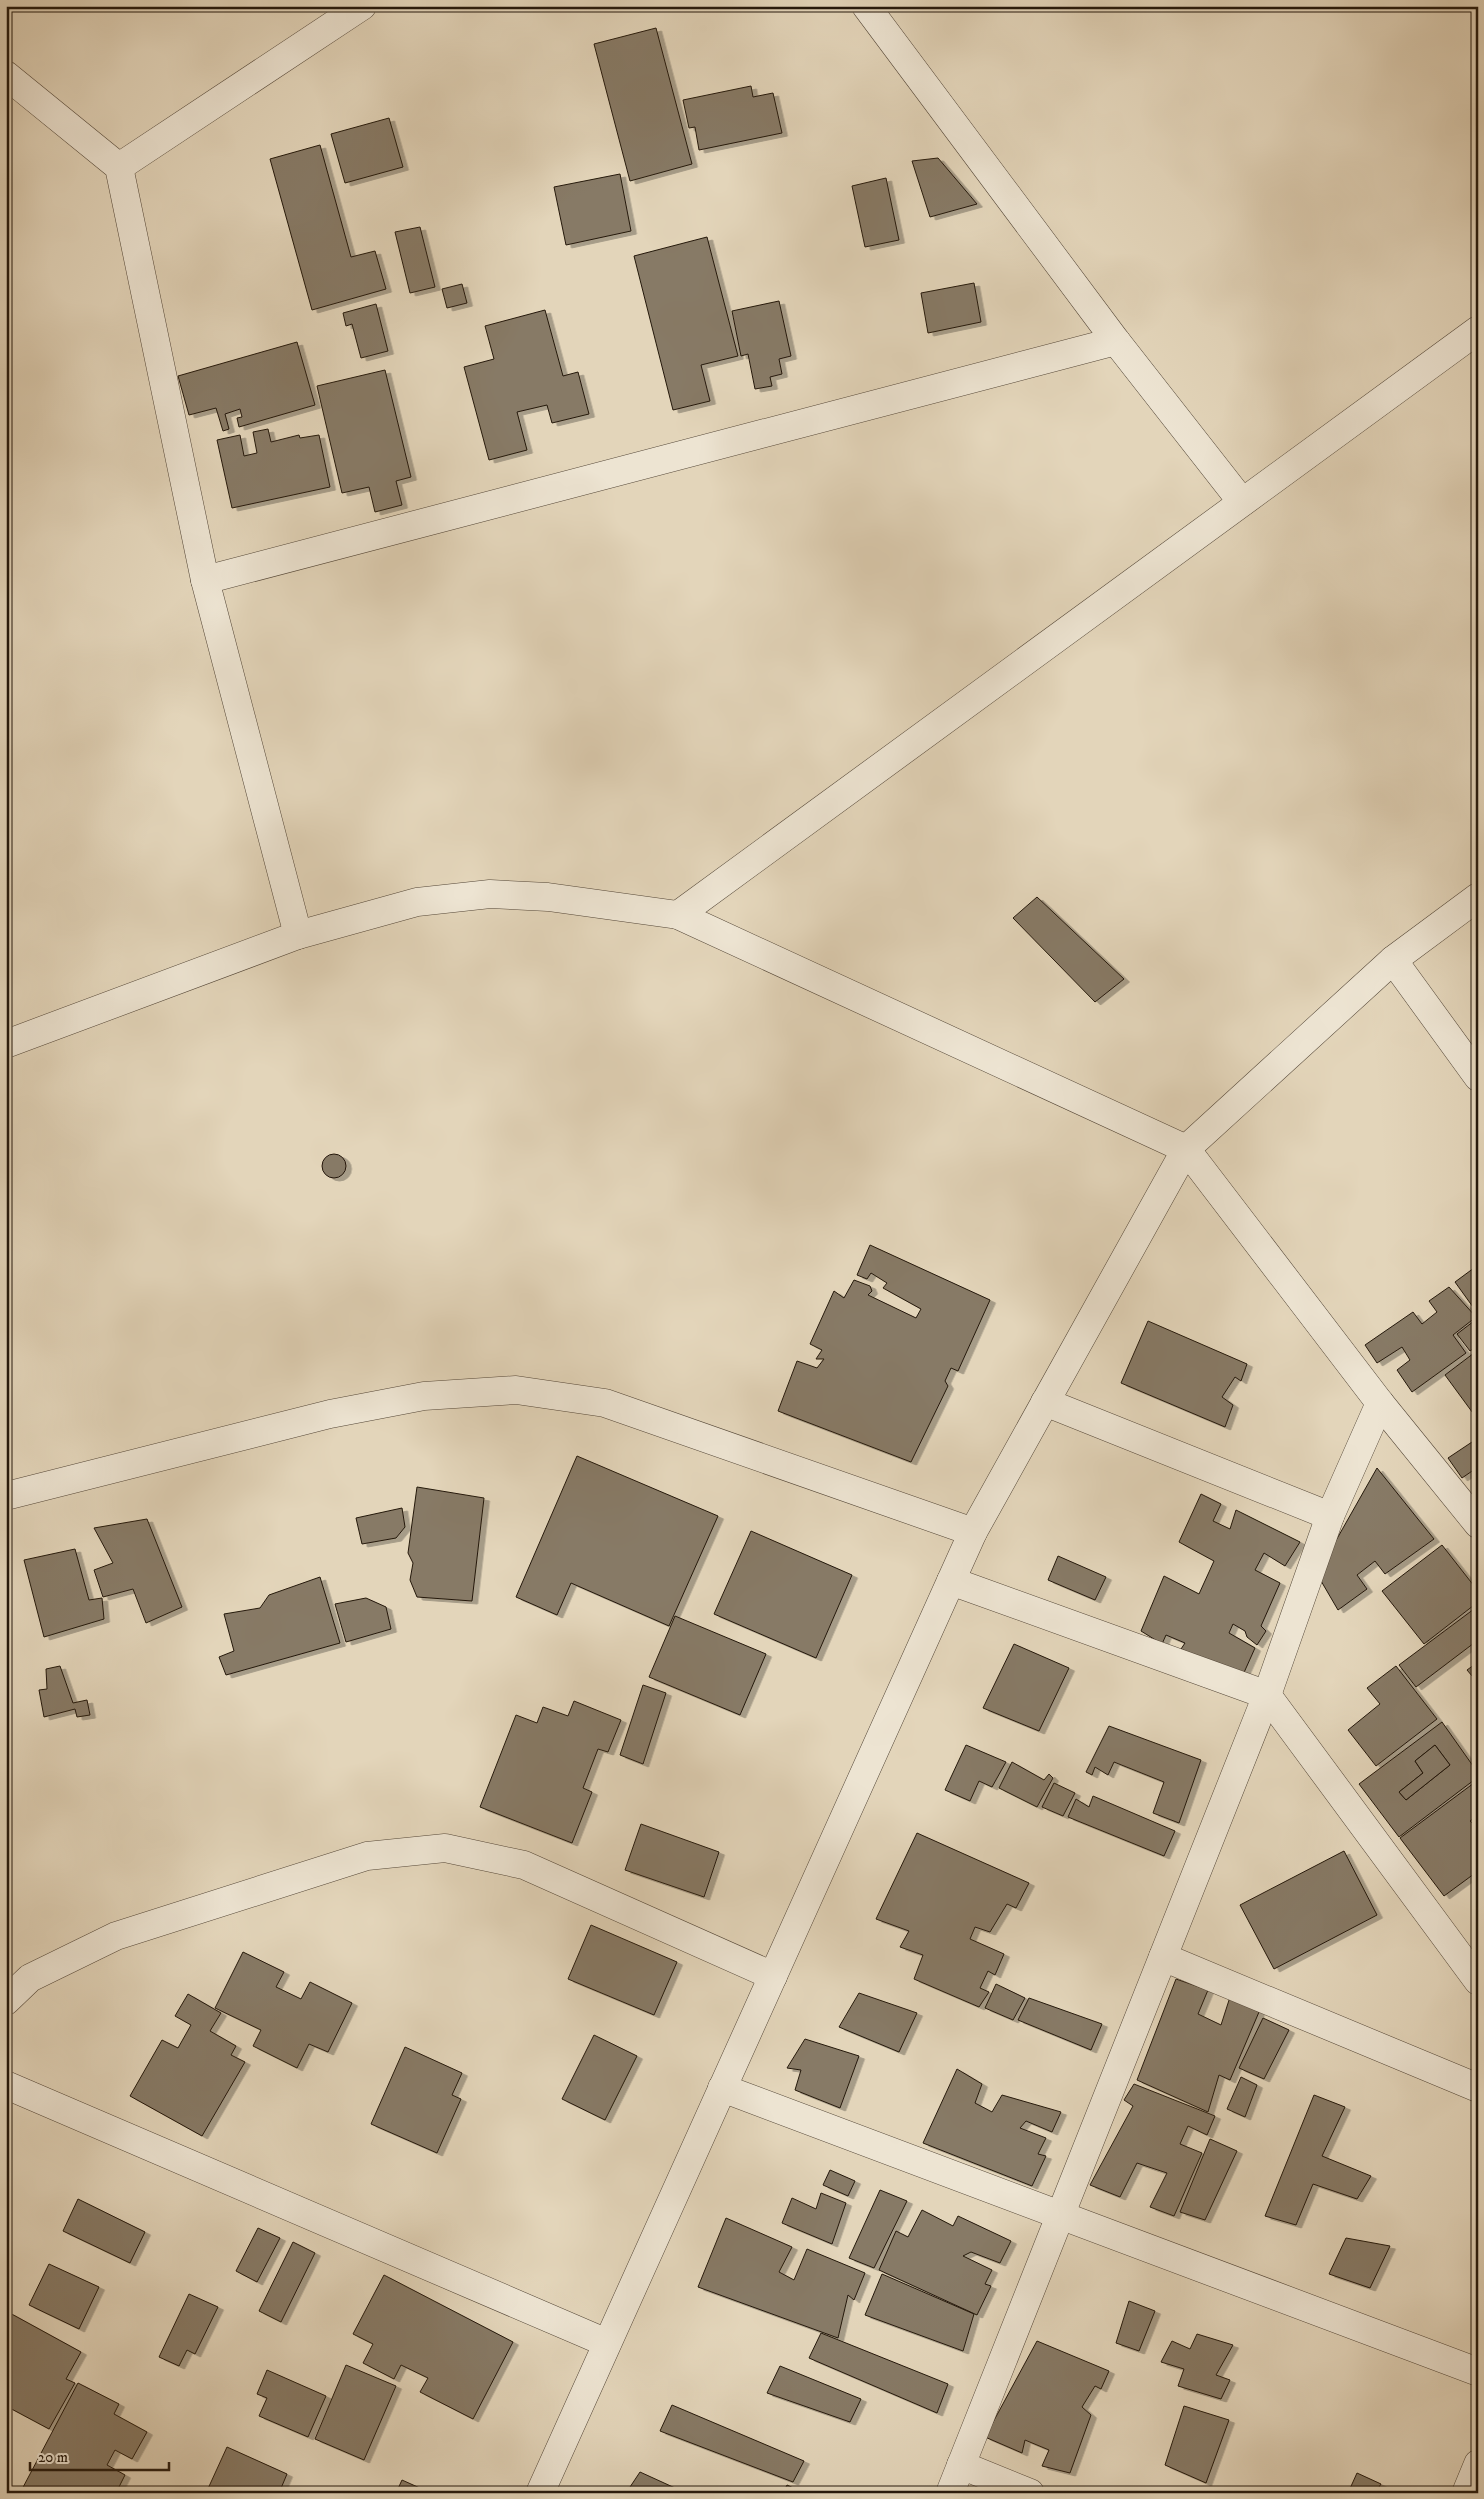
<svg xmlns="http://www.w3.org/2000/svg" width="1484" height="2499" font-family="'IM FELL DW Pica',serif">
<defs>
<filter id="shadow"><feDropShadow dx="5.5" dy="3" stdDeviation="0" flood-color="#0004"/></filter>
</defs>
<rect width="100%" height="100%" fill="#e3d5ba"/>
<filter id="stains"><feTurbulence type="fractalNoise" baseFrequency=".004" numOctaves="4"/><feColorMatrix values="0 0 0 0 .2 0 0 0 0 .09 0 0 0 0 .02 0 0 0 .5 -.17"/></filter>
<radialGradient id="worn" r=".72"><stop offset=".6" stop-color="#630" stop-opacity="0"/><stop offset="1" stop-color="#630" stop-opacity=".3"/></radialGradient>
<g fill="#877a66" stroke="#24180c" fill-rule="evenodd" filter="url(#shadow)">
<path d="M 656,28 L 692,164 L 630,181 L 594,44 Z"/>
<path d="M 751,86 L 753,97 L 773,93 L 782,133 L 699,150 L 695,127 L 689,128 L 683,100 Z"/>
<path d="M 389,118 L 403,167 L 345,183 L 331,134 Z"/>
<path d="M 320,145 L 351,257 L 375,251 L 386,289 L 312,310 L 270,159 Z"/>
<path d="M 938,158 L 977,204 L 930,217 L 912,161 Z"/>
<path d="M 620,174 L 631,231 L 566,245 L 554,187 Z"/>
<path d="M 886,178 L 899,240 L 865,247 L 852,186 Z"/>
<path d="M 420,227 L 435,287 L 410,293 L 395,232 Z"/>
<path d="M 707,237 L 738,356 L 701,365 L 710,401 L 673,410 L 634,256 Z"/>
<path d="M 974,283 L 981,322 L 928,333 L 921,293 Z"/>
<path d="M 462,284 L 467,303 L 447,308 L 442,289 Z"/>
<path d="M 779,301 L 791,356 L 779,359 L 782,374 L 770,377 L 772,386 L 755,389 L 748,354 L 741,356 L 732,311 Z"/>
<path d="M 376,304 L 388,351 L 361,358 L 352,324 L 346,326 L 343,313 Z"/>
<path d="M 545,310 L 563,376 L 578,372 L 589,414 L 552,423 L 547,405 L 517,412 L 527,450 L 489,460 L 464,367 L 494,359 L 485,326 Z"/>
<path d="M 297,342 L 315,405 L 239,427 L 237,418 L 242,417 L 240,409 L 225,414 L 229,429 L 223,431 L 216,408 L 189,415 L 178,376 Z"/>
<path d="M 385,370 L 411,477 L 396,481 L 402,505 L 375,512 L 369,487 L 342,493 L 317,386 Z"/>
<path d="M 268,429 L 271,442 L 299,435 L 300,438 L 319,435 L 330,487 L 232,508 L 217,440 L 240,435 L 244,456 L 257,453 L 253,432 Z"/>
<path d="M 1037,897 L 1124,979 L 1095,1002 L 1013,918 Z"/>
<circle cx="334" cy="1166" r="12"/>
<path d="M 870,1245 L 990,1300 L 958,1371 L 951,1368 L 945,1381 L 948,1386 L 911,1462 L 778,1411 L 797,1361 L 817,1368 L 824,1359 L 816,1359 L 822,1350 L 810,1344 L 834,1291 L 844,1298 L 854,1280 L 870,1286 L 872,1291 L 868,1295 L 916,1318 L 921,1309 L 883,1288 L 887,1283 L 871,1273 L 867,1279 L 857,1275 Z"/>
<path d="M 1478,1265 L 1478,1314 L 1455,1282 Z"/>
<path d="M 1449,1287 L 1476,1317 L 1453,1335 L 1466,1353 L 1412,1392 L 1397,1370 L 1410,1360 L 1402,1347 L 1377,1363 L 1365,1345 L 1413,1312 L 1422,1324 L 1437,1312 L 1429,1301 Z"/>
<path d="M 1478,1318 L 1478,1345 L 1470,1351 L 1457,1334 Z"/>
<path d="M 1148,1321 L 1247,1364 L 1241,1381 L 1235,1377 L 1222,1397 L 1233,1405 L 1225,1427 L 1121,1383 Z"/>
<path d="M 1478,1350 L 1478,1420 L 1445,1375 Z"/>
<path d="M 1478,1438 L 1478,1467 L 1462,1478 L 1448,1458 Z"/>
<path d="M 577,1456 L 718,1516 L 669,1626 L 571,1583 L 557,1615 L 516,1597 Z"/>
<path d="M 1377,1468 L 1434,1539 L 1385,1574 L 1375,1561 L 1357,1575 L 1367,1589 L 1338,1610 L 1317,1574 Z"/>
<path d="M 417,1487 L 484,1498 L 472,1601 L 417,1597 L 410,1580 L 413,1563 L 408,1553 Z"/>
<path d="M 1201,1494 L 1221,1504 L 1213,1521 L 1230,1529 L 1236,1510 L 1300,1542 L 1285,1566 L 1264,1553 L 1255,1570 L 1280,1583 L 1261,1626 L 1266,1631 L 1257,1645 L 1247,1637 L 1245,1631 L 1233,1624 L 1229,1633 L 1255,1648 L 1242,1677 L 1181,1649 L 1185,1643 L 1166,1635 L 1162,1644 L 1141,1631 L 1164,1576 L 1199,1594 L 1214,1561 L 1179,1542 Z"/>
<path d="M 402,1508 L 405,1527 L 396,1538 L 362,1544 L 356,1518 Z"/>
<path d="M 147,1519 L 182,1607 L 146,1623 L 133,1589 L 103,1597 L 94,1570 L 113,1563 L 94,1528 Z"/>
<path d="M 751,1531 L 852,1575 L 816,1658 L 714,1614 Z"/>
<path d="M 1442,1545 L 1478,1591 L 1478,1602 L 1424,1644 L 1382,1591 Z"/>
<path d="M 75,1549 L 89,1600 L 102,1598 L 104,1619 L 44,1637 L 24,1560 Z"/>
<path d="M 1058,1556 L 1106,1577 L 1095,1600 L 1048,1580 Z"/>
<path d="M 320,1577 L 340,1643 L 226,1675 L 219,1657 L 234,1651 L 224,1614 L 260,1608 L 269,1595 Z"/>
<path d="M 366,1598 L 386,1607 L 391,1629 L 346,1642 L 335,1604 Z"/>
<path d="M 1478,1606 L 1478,1640 L 1416,1687 L 1399,1665 Z"/>
<path d="M 675,1616 L 766,1654 L 740,1715 L 649,1677 Z"/>
<path d="M 1014,1644 L 1069,1668 L 1039,1731 L 983,1708 Z"/>
<path d="M 1478,1662 L 1478,1683 L 1467,1670 Z"/>
<path d="M 60,1666 L 73,1703 L 87,1700 L 90,1715 L 77,1717 L 75,1709 L 44,1717 L 39,1690 L 47,1689 L 46,1669 Z"/>
<path d="M 1396,1666 L 1437,1719 L 1376,1766 L 1348,1730 L 1380,1704 L 1367,1688 Z"/>
<path d="M 643,1685 L 666,1693 L 643,1764 L 620,1755 Z"/>
<path d="M 574,1701 L 621,1720 L 608,1752 L 598,1749 L 583,1788 L 592,1792 L 572,1843 L 480,1807 L 516,1715 L 537,1723 L 543,1707 L 568,1716 Z"/>
<path d="M 1442,1722 L 1478,1773 L 1478,1777 L 1399,1837 L 1359,1784 ZM 1435,1745 L 1450,1765 L 1406,1800 L 1399,1792 L 1423,1773 L 1415,1761 Z"/>
<path d="M 1109,1726 L 1201,1760 L 1179,1823 L 1153,1813 L 1164,1782 L 1114,1762 L 1108,1775 L 1095,1767 L 1092,1775 L 1086,1772 Z"/>
<path d="M 966,1745 L 1006,1762 L 992,1787 L 979,1781 L 970,1801 L 945,1790 Z"/>
<path d="M 1435,1745 L 1450,1765 L 1406,1800 L 1399,1792 L 1423,1773 L 1415,1761 Z"/>
<path d="M 1012,1762 L 1044,1780 L 1049,1774 L 1053,1778 L 1037,1807 L 999,1788 Z"/>
<path d="M 1478,1780 L 1478,1815 L 1470,1821 L 1478,1829 L 1478,1871 L 1444,1896 L 1400,1838 Z"/>
<path d="M 1054,1783 L 1075,1793 L 1063,1816 L 1042,1807 Z"/>
<path d="M 1093,1796 L 1175,1831 L 1164,1856 L 1068,1817 L 1076,1799 L 1089,1807 Z"/>
<path d="M 641,1824 L 719,1852 L 704,1897 L 625,1870 Z"/>
<path d="M 917,1833 L 1029,1883 L 1016,1908 L 1007,1904 L 990,1932 L 975,1927 L 970,1939 L 1004,1954 L 995,1975 L 988,1971 L 980,1988 L 989,1992 L 979,2007 L 914,1979 L 923,1955 L 900,1947 L 909,1931 L 876,1919 Z"/>
<path d="M 1344,1851 L 1377,1915 L 1274,1969 L 1240,1905 Z"/>
<path d="M 591,1925 L 677,1962 L 654,2015 L 568,1979 Z"/>
<path d="M 243,1952 L 284,1972 L 276,1987 L 301,1999 L 310,1982 L 352,2003 L 328,2052 L 309,2044 L 297,2068 L 253,2046 L 261,2030 L 215,2008 Z"/>
<path d="M 1176,1979 L 1208,1990 L 1198,2014 L 1221,2025 L 1230,1997 L 1259,2012 L 1230,2080 L 1219,2075 L 1208,2112 L 1137,2080 Z"/>
<path d="M 996,1984 L 1025,1998 L 1013,2020 L 985,2008 Z"/>
<path d="M 859,1993 L 917,2013 L 899,2052 L 839,2027 Z"/>
<path d="M 188,1994 L 221,2013 L 210,2031 L 236,2046 L 231,2055 L 245,2062 L 202,2136 L 130,2096 L 162,2040 L 178,2048 L 191,2025 L 175,2016 Z"/>
<path d="M 1029,1998 L 1102,2024 L 1091,2050 L 1018,2020 Z"/>
<path d="M 1263,2018 L 1289,2030 L 1264,2079 L 1239,2068 Z"/>
<path d="M 594,2035 L 637,2056 L 605,2120 L 562,2099 Z"/>
<path d="M 805,2039 L 859,2056 L 840,2108 L 795,2090 L 801,2070 L 787,2068 Z"/>
<path d="M 405,2047 L 462,2073 L 452,2095 L 461,2099 L 437,2153 L 371,2124 Z"/>
<path d="M 957,2069 L 982,2084 L 975,2103 L 992,2112 L 1002,2095 L 1061,2112 L 1052,2132 L 1026,2121 L 1020,2128 L 1046,2138 L 1038,2154 L 1046,2156 L 1032,2186 L 923,2143 Z"/>
<path d="M 1241,2077 L 1257,2085 L 1245,2117 L 1227,2109 Z"/>
<path d="M 1134,2084 L 1215,2116 L 1207,2135 L 1188,2126 L 1180,2144 L 1202,2153 L 1174,2216 L 1150,2207 L 1167,2173 L 1137,2163 L 1120,2197 L 1090,2185 L 1133,2106 L 1124,2100 Z"/>
<path d="M 1314,2095 L 1345,2107 L 1322,2156 L 1371,2176 L 1357,2199 L 1313,2184 L 1296,2225 L 1265,2216 Z"/>
<path d="M 1210,2139 L 1237,2151 L 1205,2220 L 1180,2212 Z"/>
<path d="M 830,2170 L 855,2181 L 848,2196 L 823,2185 Z"/>
<path d="M 880,2190 L 907,2201 L 874,2268 L 849,2258 Z"/>
<path d="M 821,2193 L 846,2203 L 832,2244 L 782,2223 L 792,2198 L 816,2209 Z"/>
<path d="M 78,2199 L 145,2232 L 130,2263 L 63,2231 Z"/>
<path d="M 922,2210 L 953,2226 L 958,2216 L 1011,2241 L 1000,2263 L 971,2252 L 963,2256 L 992,2270 L 985,2284 L 991,2286 L 977,2315 L 879,2270 L 896,2231 L 908,2237 Z"/>
<path d="M 726,2218 L 792,2247 L 779,2272 L 794,2280 L 807,2249 L 865,2273 L 854,2300 L 848,2295 L 838,2338 L 698,2287 Z"/>
<path d="M 258,2228 L 280,2238 L 257,2282 L 236,2271 Z"/>
<path d="M 1346,2238 L 1390,2246 L 1370,2288 L 1329,2274 Z"/>
<path d="M 293,2242 L 315,2253 L 281,2322 L 259,2311 Z"/>
<path d="M 49,2264 L 99,2287 L 79,2329 L 29,2305 Z"/>
<path d="M 882,2274 L 974,2314 L 963,2351 L 865,2315 Z"/>
<path d="M 384,2275 L 513,2342 L 473,2419 L 420,2392 L 428,2378 L 401,2365 L 394,2379 L 363,2363 L 373,2344 L 353,2334 Z"/>
<path d="M 189,2294 L 218,2307 L 195,2354 L 187,2350 L 179,2366 L 159,2357 Z"/>
<path d="M 1129,2301 L 1155,2311 L 1139,2351 L 1116,2343 Z"/>
<path d="M 8,2312 L 81,2352 L 66,2379 L 75,2383 L 49,2429 L 6,2406 Z"/>
<path d="M 821,2333 L 948,2384 L 937,2413 L 809,2358 Z"/>
<path d="M 1197,2334 L 1233,2345 L 1216,2375 L 1230,2380 L 1221,2399 L 1178,2386 L 1184,2369 L 1161,2362 L 1172,2341 L 1190,2349 Z"/>
<path d="M 1037,2341 L 1109,2371 L 1101,2389 L 1095,2386 L 1082,2407 L 1091,2415 L 1070,2473 L 1042,2466 L 1049,2450 L 1025,2440 L 1022,2453 L 985,2437 Z"/>
<path d="M 346,2365 L 396,2386 L 364,2460 L 315,2439 Z"/>
<path d="M 780,2366 L 861,2399 L 850,2422 L 767,2393 Z"/>
<path d="M 267,2370 L 326,2396 L 308,2437 L 259,2416 L 267,2398 L 257,2394 Z"/>
<path d="M 78,2383 L 119,2404 L 114,2414 L 147,2432 L 132,2459 L 115,2450 L 107,2465 L 125,2475 L 116,2493 L 20,2493 Z"/>
<path d="M 672,2405 L 804,2461 L 793,2482 L 660,2431 Z"/>
<path d="M 1184,2406 L 1229,2420 L 1206,2483 L 1165,2465 Z"/>
<path d="M 227,2447 L 287,2474 L 279,2493 L 206,2493 Z"/>
<path d="M 640,2472 L 686,2493 L 626,2493 Z"/>
<path d="M 1357,2473 L 1381,2484 L 1375,2493 L 1348,2493 Z"/>
<path d="M 402,2480 L 431,2493 L 396,2493 Z"/>
<path d="M 787,2485 L 804,2493 L 783,2493 Z"/>
</g>
<g fill="none" stroke-linecap="round" stroke-linejoin="round">
<defs>
<g id="minor">
<path d="M 866,6 L 1116,341 L 1242,502"/>
<path d="M 6,75 L 119,167 L 205,580 L 298,935"/>
<path d="M 119,167 L 362,6"/>
<path d="M 205,580 L 1116,341"/>
<path d="M 678,915 L 1478,330"/>
<path d="M 1393,960 L 1478,1077"/>
<path d="M 6,1044 L 298,935 L 417,902 L 490,894 L 548,897 L 678,915 L 1186,1149 L 1380,1403 L 1478,1524"/>
<path d="M 1045,1402 L 1330,1516"/>
<path d="M 6,1496 L 330,1414 L 424,1396 L 516,1390 L 605,1403 L 973,1532"/>
<path d="M 951,1581 L 1267,1695 L 1478,1981"/>
<path d="M 1163,1957 L 1478,2088"/>
<path d="M 6,2001 L 30,1978 L 116,1936 L 367,1856 L 445,1848 L 524,1865 L 773,1976"/>
<path d="M 6,2085 L 607,2343"/>
<path d="M 722,2088 L 1478,2372"/>
<path d="M 961,2465 L 1030,2493"/>
<path d="M 950,2493 L 1267,1695 L 1330,1516 L 1380,1403"/>
<path d="M 1466,2493 L 1478,2464"/>
</g>
<path id="tertiary" d="M 540,2493 L 973,1532 L 1186,1149 L 1393,960 L 1478,897"/>
</defs>
<use href="#minor" stroke="#544738" stroke-width="29"/>
<use href="#tertiary" stroke="#544738" stroke-width="29"/>
<use href="#minor" stroke="#ede4d2" stroke-width="28"/>
<use href="#tertiary" stroke="#ede4d2" stroke-width="28"/>
</g>
<rect width="1484" height="2499" fill="none" stroke="#e3d5ba" stroke-width="25"/>
<rect x="8" y="8" width="1469" height="2484" fill="none" stroke="#24180c" stroke-width="2.5"/>
<rect x="12" y="12" width="1459" height="2474" fill="none" stroke="#24180c"/>
<path d="M30 2462v8h139v-8" fill="none" stroke="#24180c" stroke-width="2.5"/>
<text x="38" y="2462" font-size="15" fill="#24180c" stroke="#ede4d2" stroke-width="4" paint-order="stroke">20 m</text>
<rect width="100%" height="100%" filter="url(#stains)"/>
<rect width="100%" height="100%" fill="url(#worn)"/>
</svg>
